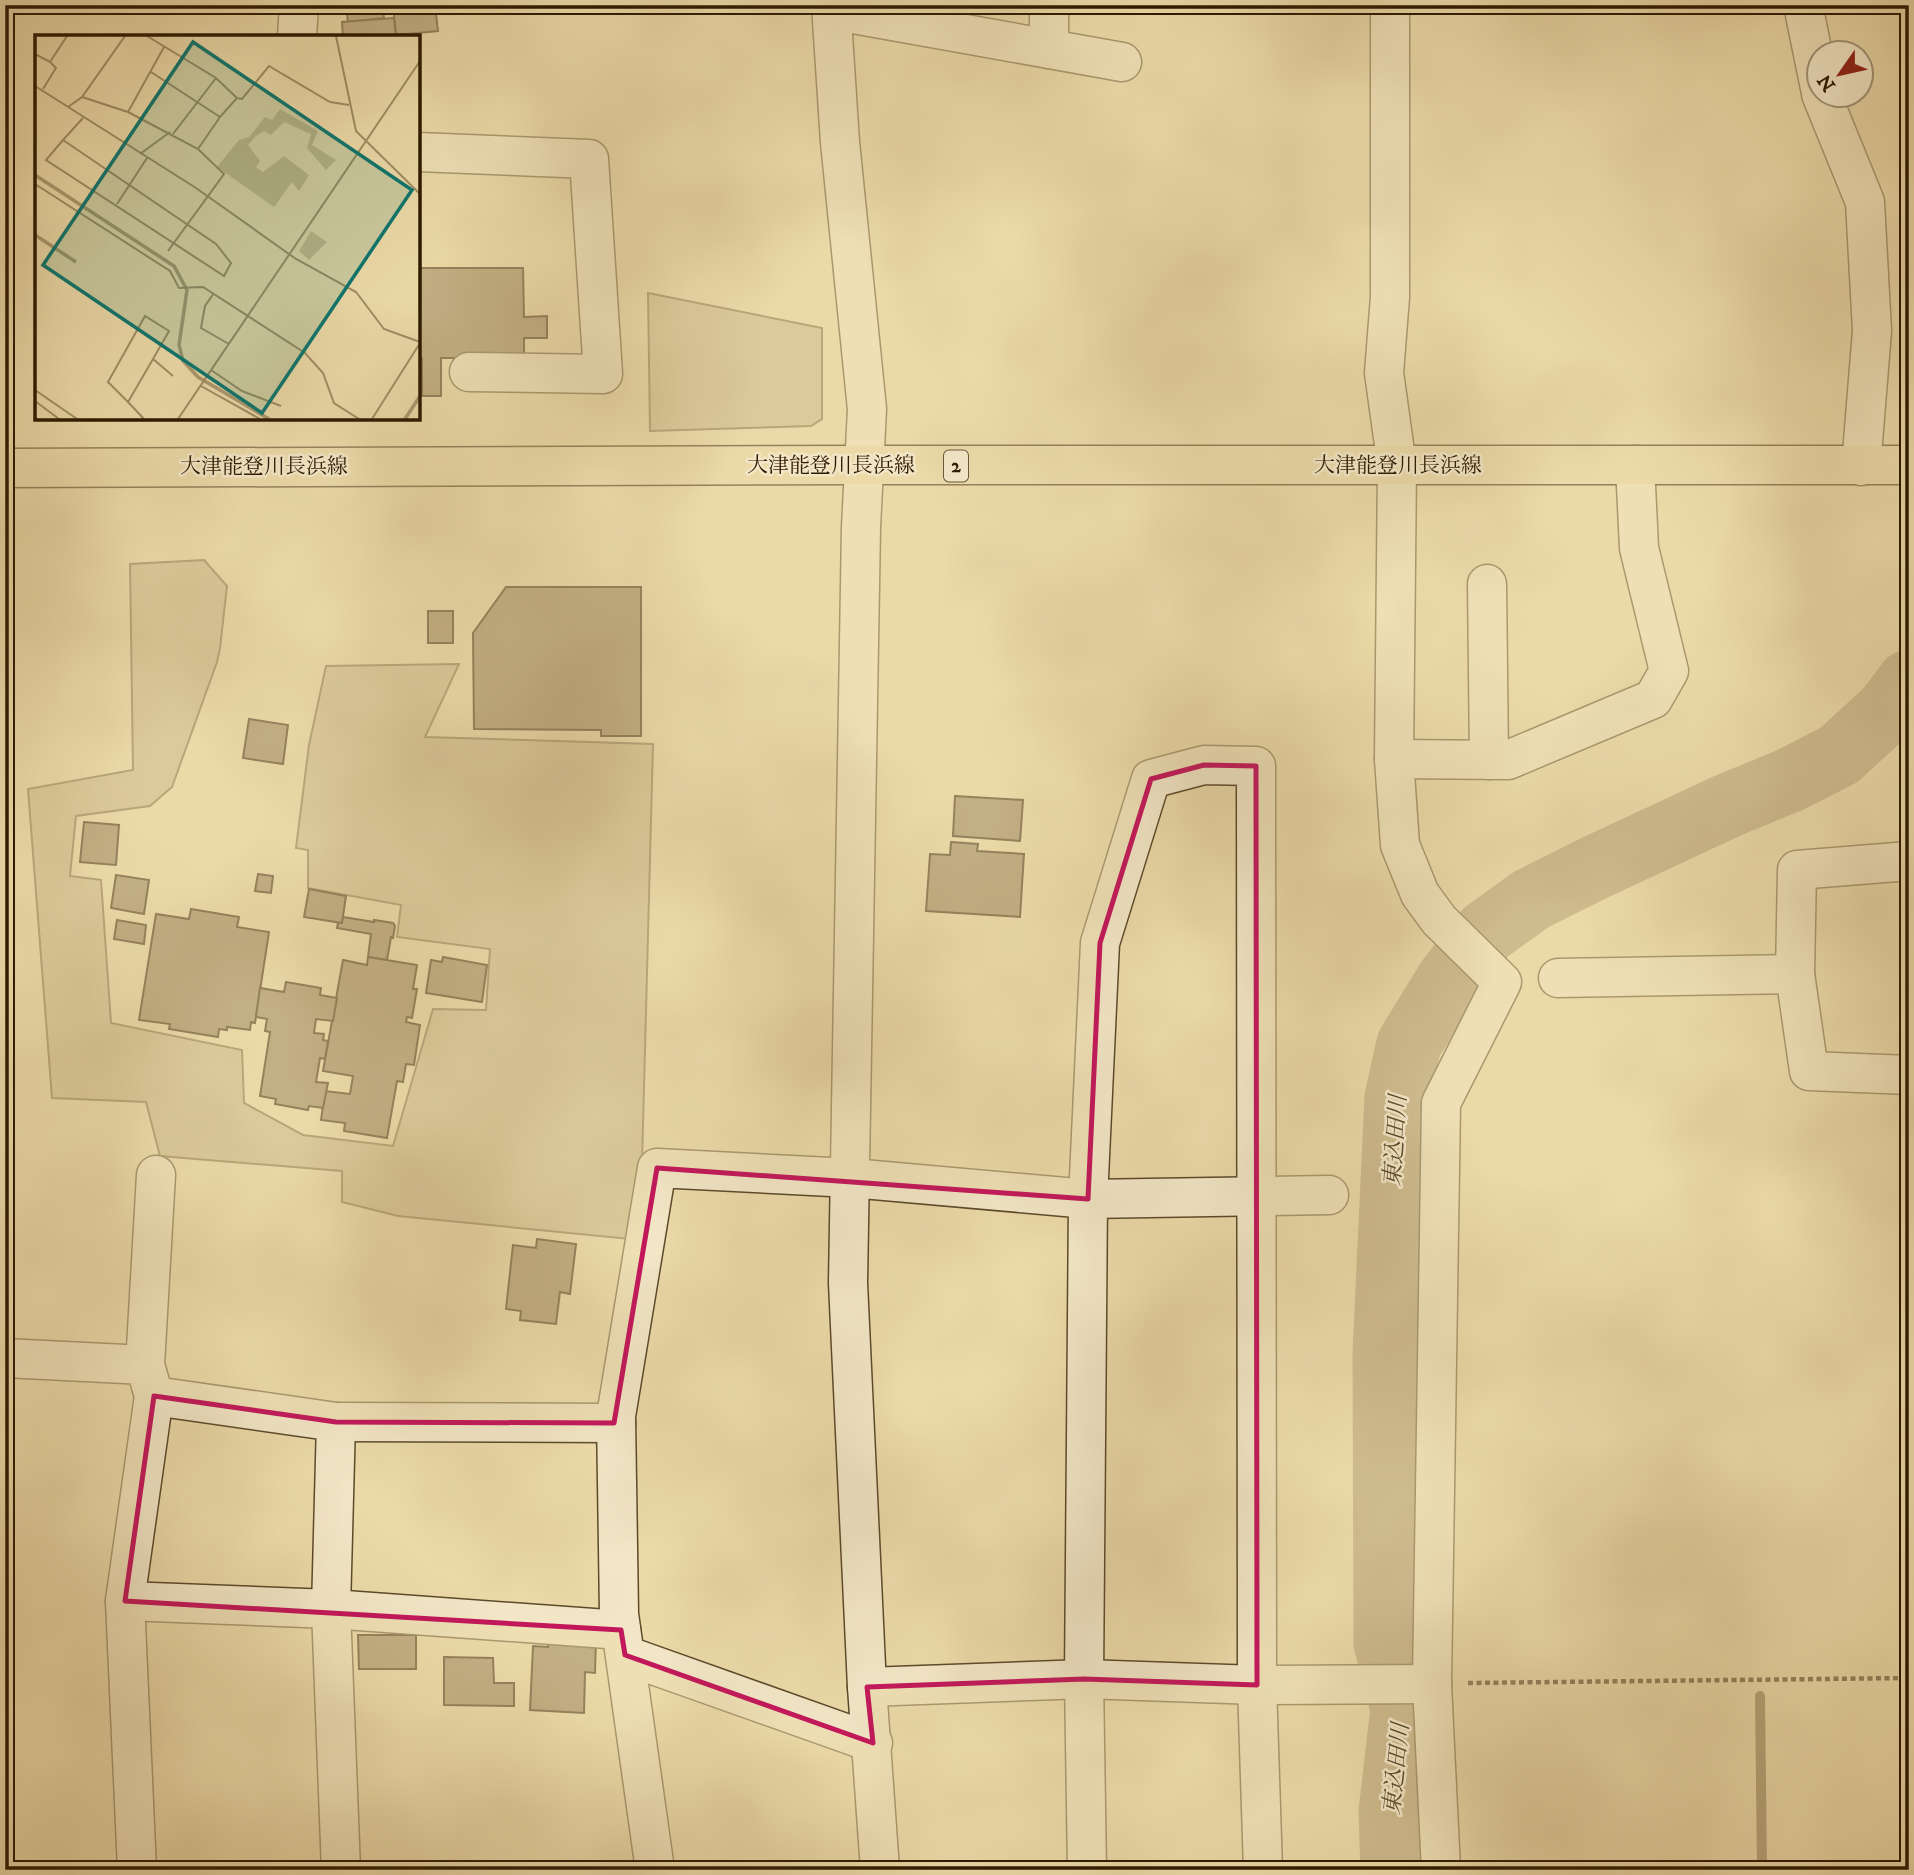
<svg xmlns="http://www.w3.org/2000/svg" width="1914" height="1875" font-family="'IM FELL DW Pica','Noto Serif JP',serif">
<rect width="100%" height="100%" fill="#ebd9a8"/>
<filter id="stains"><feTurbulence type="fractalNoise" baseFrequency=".00286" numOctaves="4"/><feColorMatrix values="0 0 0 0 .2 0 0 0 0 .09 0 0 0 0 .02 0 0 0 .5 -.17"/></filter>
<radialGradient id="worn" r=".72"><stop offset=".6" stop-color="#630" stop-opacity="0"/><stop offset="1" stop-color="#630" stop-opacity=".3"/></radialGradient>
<g fill="#cbb98b" stroke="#7c6a46" stroke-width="2">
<path d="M 648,293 L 822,328 L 822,419 L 811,426 L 650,431 Z"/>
<path d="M 204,560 L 227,586 L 220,648 L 217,662 L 172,787 L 150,806 L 76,816 L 70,876 L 101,880 L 111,1023 L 242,1050 L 244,1103 L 303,1135 L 393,1146 L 433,1009 L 486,1010 L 490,949 L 397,937 L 401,905 L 308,888 L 308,850 L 296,848 L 309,745 L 326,666 L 459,664 L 425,737 L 653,744 L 640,1240 L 398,1216 L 342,1202 L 342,1171 L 160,1156 L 146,1102 L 52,1098 L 28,789 L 133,770 L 130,564 Z"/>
</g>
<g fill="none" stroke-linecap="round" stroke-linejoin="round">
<path stroke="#786643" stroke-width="10" d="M 1760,1696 L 1762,1870"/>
<path stroke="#aa986f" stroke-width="65" d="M 1393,1870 L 1391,1812 L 1403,1709 L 1386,1643 L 1385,1352 L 1397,1097 L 1409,1044 L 1449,979 L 1486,932 L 1532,899 L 1594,868 L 1727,806 L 1790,780 L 1839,755 L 1888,710 L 1909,682"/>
</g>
<g fill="#907d57" stroke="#2d1a00" stroke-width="2">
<path d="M 346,5 L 382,5 L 384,18 L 348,22 Z"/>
<path d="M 393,5 L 435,5 L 438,31 L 396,35 Z"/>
<path d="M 478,5 L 564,5 L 479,14 Z"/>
<path d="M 394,18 L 396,37 L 343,37 L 342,22 Z"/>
<path d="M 418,268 L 523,268 L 524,317 L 547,316 L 547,338 L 524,338 L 524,358 L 441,358 L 441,396 L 422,396 L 422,358 L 418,358 Z"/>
<path d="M 506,587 L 641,587 L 641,736 L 601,736 L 601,730 L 474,729 L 473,633 Z"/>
<rect x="428" y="611" width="25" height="32"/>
<path d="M 249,719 L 288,725 L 283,764 L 243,758 Z"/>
<path d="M 955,796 L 1023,800 L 1020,841 L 953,836 Z"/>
<path d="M 84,822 L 119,825 L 116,865 L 80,862 Z"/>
<path d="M 951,842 L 978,844 L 977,851 L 1024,854 L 1020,917 L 926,911 L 930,854 L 950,855 Z"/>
<path d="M 258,874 L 273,876 L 271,893 L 255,891 Z"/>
<path d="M 116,875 L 149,880 L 144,914 L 111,908 Z"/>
<path d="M 309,889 L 346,896 L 342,923 L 304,917 Z"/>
<path d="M 191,909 L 239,917 L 237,927 L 269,932 L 255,1023 L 251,1022 L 250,1030 L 227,1027 L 227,1030 L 219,1029 L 218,1037 L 169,1029 L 170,1024 L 139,1020 L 156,914 L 189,919 Z"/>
<path d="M 343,917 L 374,922 L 374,920 L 393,923 L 395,926 L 393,938 L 391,937 L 387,960 L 368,957 L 371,934 L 337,928 L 338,923 L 342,923 Z"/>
<path d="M 117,920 L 146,925 L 144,944 L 114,939 Z"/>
<path d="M 368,957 L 417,965 L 413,989 L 417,989 L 412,1018 L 407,1017 L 406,1022 L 420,1025 L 414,1065 L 406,1064 L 403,1082 L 397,1081 L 387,1138 L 344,1131 L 345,1123 L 321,1120 L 325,1091 L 350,1094 L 353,1076 L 323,1071 L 343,960 L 367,965 Z"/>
<path d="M 443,957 L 487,965 L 482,1002 L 426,993 L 431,960 L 442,962 Z"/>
<path d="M 286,982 L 321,988 L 320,995 L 337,998 L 333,1021 L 316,1019 L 314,1033 L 324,1034 L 323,1040 L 328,1041 L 325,1059 L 320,1058 L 316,1082 L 328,1083 L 323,1108 L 309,1106 L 308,1110 L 275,1104 L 276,1099 L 260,1096 L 270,1032 L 265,1031 L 267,1019 L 256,1017 L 260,988 L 284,992 Z"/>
<path d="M 537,1239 L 576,1244 L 570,1294 L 560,1292 L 556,1324 L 520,1320 L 521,1311 L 506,1309 L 513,1245 L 536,1248 Z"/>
<path d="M 358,1635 L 416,1635 L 416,1669 L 359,1669 Z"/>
<path d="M 549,1635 L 596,1638 L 595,1673 L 585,1672 L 584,1713 L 530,1710 L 533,1646 L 548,1647 Z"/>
<path d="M 444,1657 L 493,1658 L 494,1683 L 514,1683 L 514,1706 L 444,1705 Z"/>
</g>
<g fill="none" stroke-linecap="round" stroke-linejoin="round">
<defs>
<g id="minor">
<path d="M 831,5 L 840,142 L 867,409 L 861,527 L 848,1283 L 867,1687 L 880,1870"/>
<path d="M 1049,5 L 1049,49"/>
<path d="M 1390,5 L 1390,297 L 1384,373 L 1397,466 L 1394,759 L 1400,845 L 1420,894 L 1439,920 L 1502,982 L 1441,1103 L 1432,1684 L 1441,1870"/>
<path d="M 1803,5 L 1820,88"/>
<path d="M 831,10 L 1122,62"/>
<path d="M 297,37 L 299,5"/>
<path d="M 1821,94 L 1865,202 L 1872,331 L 1861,466"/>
<path d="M 418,152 L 589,159 L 603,374 L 469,372"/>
<path d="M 1487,584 L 1489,760"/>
<path d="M 1394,759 L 1508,760 L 1653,699 L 1669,671 L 1639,548 L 1635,465"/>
<path d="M 1909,861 L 1797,870 L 1795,974 L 1809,1071 L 1909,1075"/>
<path d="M 1558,978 L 1795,974"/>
<path d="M 5,1358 L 145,1365 L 154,1396 L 125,1601 L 137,1870"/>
<path d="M 145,1365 L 156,1175"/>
<path d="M 154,1396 L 336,1422 L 331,1609 L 341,1870"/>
<path d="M 336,1422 L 616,1423"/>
<path d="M 125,1601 L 331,1609 L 621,1630"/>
<path d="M 625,1655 L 873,1743"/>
<path d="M 867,1687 L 1084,1679 L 1257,1685 L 1432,1684"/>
<path d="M 655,1870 L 619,1614 L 616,1416 L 657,1168 L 851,1178 L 1088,1199 L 1329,1195"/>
<path d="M 1087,1870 L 1084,1679 L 1088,1199 L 1100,943 L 1151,779 L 1204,765 L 1256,766 L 1257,1685 L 1263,1870"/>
</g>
<path id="major" d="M 5,468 L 863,465 L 1909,465"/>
</defs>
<use href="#minor" stroke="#5c4a2a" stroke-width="41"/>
<use href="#major" stroke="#2d1a00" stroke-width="41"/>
<path stroke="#2d1a00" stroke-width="4.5" stroke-dasharray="5 3.5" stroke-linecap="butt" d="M 1468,1683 L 1909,1678"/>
<use href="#minor" stroke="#f2e6c6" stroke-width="38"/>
<use href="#major" stroke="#ebd9a8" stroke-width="38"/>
</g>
<path d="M0 0H1914V1875H0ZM 1204,765 L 1256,766 L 1257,1685 L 1084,1679 L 867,1687 L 873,1743 L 625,1655 L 621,1630 L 125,1601 L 154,1396 L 336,1422 L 614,1423 L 657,1168 L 1088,1199 L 1100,943 L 1151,779 Z" fill="#ebd9a8" fill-opacity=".55" fill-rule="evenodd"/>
<path fill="none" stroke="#c2185b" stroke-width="5" stroke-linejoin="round" d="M 1204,765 L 1256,766 L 1257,1685 L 1084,1679 L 867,1687 L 873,1743 L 625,1655 L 621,1630 L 125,1601 L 154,1396 L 336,1422 L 614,1423 L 657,1168 L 1088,1199 L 1100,943 L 1151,779 Z"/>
<g text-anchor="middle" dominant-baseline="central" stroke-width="5" stroke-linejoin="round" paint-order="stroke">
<rect fill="#f2e6c6" stroke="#68573b" stroke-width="2" x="944" y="450.5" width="24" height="31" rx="5"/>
<g font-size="19" font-weight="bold" fill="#2d1a00">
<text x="956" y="466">2</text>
</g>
<g font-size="21" fill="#2d1a00" stroke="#f2e6c6">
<text x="831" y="466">大津能登川長浜線</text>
<text x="1398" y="466">大津能登川長浜線</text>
<text x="264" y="467">大津能登川長浜線</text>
</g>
<g font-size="23" font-style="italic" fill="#5f4c2c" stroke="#f2e6c6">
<text transform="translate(1396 1141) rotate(-86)">東込田川</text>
<text transform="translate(1397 1769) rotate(-84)">東込田川</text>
</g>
</g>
<g transform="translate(35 35)">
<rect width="385" height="385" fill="#ebd9a8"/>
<path d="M 245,74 L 283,96 L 277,110 L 301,125 L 291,135 L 272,113 L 276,99 L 249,87 L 236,100 L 229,96 L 221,101 L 213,110 L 225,126 L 221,132 L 228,137 L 249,121 L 274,140 L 264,156 L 257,147 L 239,172 L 182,132 L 204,105 L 214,102 L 230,82 L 237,85 ZM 276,196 L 292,207 L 274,225 L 264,216 Z" fill="#cbb98b"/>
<path fill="none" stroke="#aa986f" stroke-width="3.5" d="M 0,140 L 139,231 L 152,255 L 144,310 L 148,326 L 163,342 L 234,384M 0,200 L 41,227M 370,384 L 385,361"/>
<path fill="none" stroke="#9f8d65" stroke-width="2" d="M 112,1 L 181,43 L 202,63 L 207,64 L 234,31 L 295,67 L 314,70M 301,1 L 321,96 L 385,159M 129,12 L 93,77 L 163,114 L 189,139 L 133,216M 0,19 L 15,27 L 32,1M 116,37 L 185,82 L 202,63M 0,51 L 161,153 L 261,224 L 321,257 L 349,294 L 385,307M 8,54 L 21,33 L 15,27M 47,62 L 93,77M 33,72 L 47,62 L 90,1M 138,99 L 181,43M 28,105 L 181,209 L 196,228 L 189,241 L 11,125 L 28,105 L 48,83M 163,114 L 185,82M 105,119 L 135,97M 0,149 L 135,236 L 144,253 L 168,252 L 270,318 L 288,338 L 299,368 L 324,384M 82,169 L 112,123M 179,258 L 170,271 L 166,293 L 194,309M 176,335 L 207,356 L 246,371M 166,351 L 225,384M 0,355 L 42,384M 0,366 L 24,384M 93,367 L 73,347 L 110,281 L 134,296 L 118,324M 109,384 L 93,367 L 118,324 L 138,341M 143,384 L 385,26M 337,384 L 385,308"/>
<path fill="#0f766e" fill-opacity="0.15" stroke="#0f766e" stroke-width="3.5" d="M 158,7 L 377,155 L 227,378 L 8,230 Z"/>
<rect width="385" height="385" fill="none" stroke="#2d1a00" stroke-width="3.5"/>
</g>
<rect width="1914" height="1875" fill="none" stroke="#ebd9a8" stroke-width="28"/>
<rect x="7" y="7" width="1900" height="1861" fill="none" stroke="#2d1a00" stroke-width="3.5"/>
<rect x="14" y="14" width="1886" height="1847" fill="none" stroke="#2d1a00" stroke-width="2"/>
<g transform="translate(1840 74) rotate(236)"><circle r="33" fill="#f2e6c6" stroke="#a39477" stroke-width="2"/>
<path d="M0-5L12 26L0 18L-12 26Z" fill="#8f2418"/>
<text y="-10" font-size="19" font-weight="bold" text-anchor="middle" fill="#2d1a00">N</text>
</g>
<rect width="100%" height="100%" filter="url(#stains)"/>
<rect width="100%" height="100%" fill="url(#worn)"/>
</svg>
